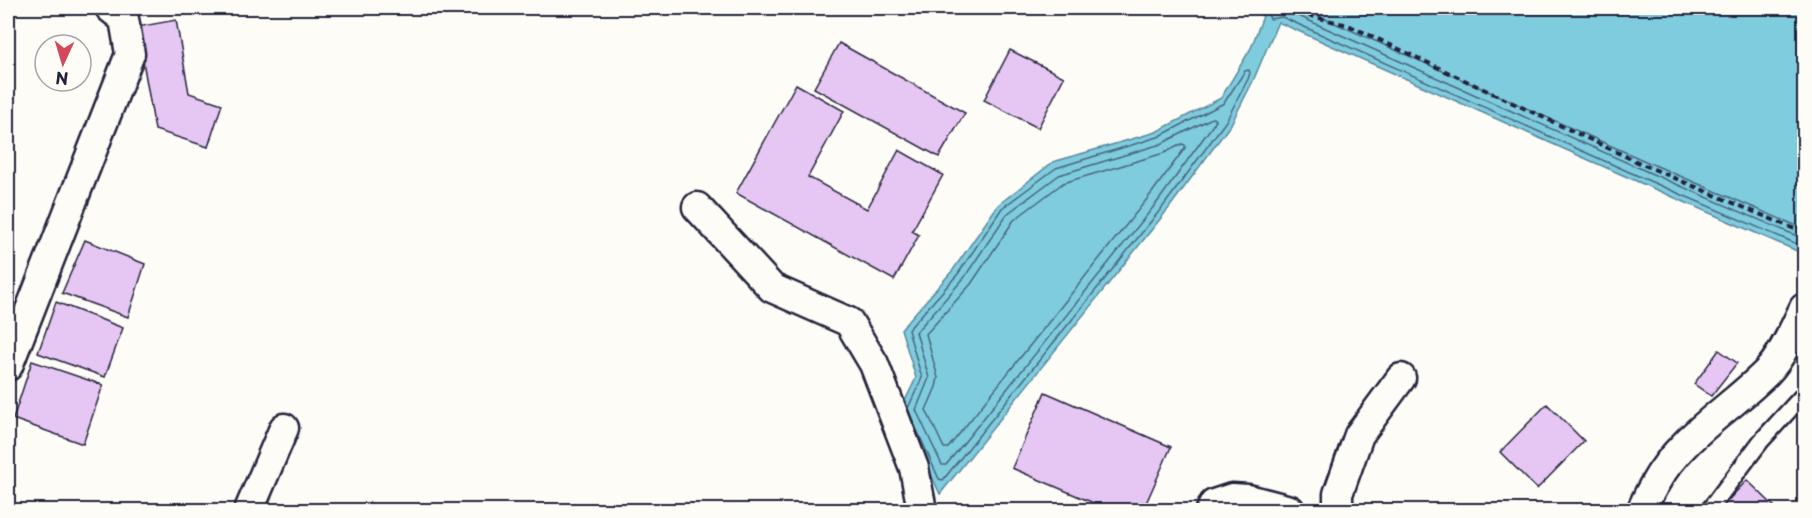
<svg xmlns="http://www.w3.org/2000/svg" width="1812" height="518" font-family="'Playpen Sans',sans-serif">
<rect width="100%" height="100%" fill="#fdfcf7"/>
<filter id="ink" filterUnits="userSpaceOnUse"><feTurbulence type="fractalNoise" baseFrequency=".0167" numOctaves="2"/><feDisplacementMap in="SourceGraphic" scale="12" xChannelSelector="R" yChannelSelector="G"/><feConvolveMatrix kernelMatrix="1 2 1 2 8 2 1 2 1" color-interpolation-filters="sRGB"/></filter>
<g filter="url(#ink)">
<path fill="#7fccde" stroke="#5a889d" stroke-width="1.5" d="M 1245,8 L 1804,8 L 1804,254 L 1643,184 L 1278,22 L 1253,81 L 1231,124 L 1169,208 L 940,494 L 901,409 L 916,378 L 901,329 L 953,270 L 998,205 L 1053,162 L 1156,132 L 1221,98 L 1251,48 L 1263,16 Z"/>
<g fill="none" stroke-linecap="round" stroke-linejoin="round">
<g stroke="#47667c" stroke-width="1.5">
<path d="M 1260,8 L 1267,11 L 1270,19 L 1282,17 L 1645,179 L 1804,247"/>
<path d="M 1273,8 L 1285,10 L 1648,172 L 1804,239"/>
<path d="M 1301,8 L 1652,164 L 1804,229"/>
<path d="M 1212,118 L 1215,119 L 1215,122 L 1159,200 L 946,465 L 942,465 L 916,410 L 929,378 L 916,332 L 964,278 L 1007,214 L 1059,175 L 1161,144 Z"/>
<path d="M 1182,144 L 1185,145 L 1185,148 L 1151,194 L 948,448 L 944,448 L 926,410 L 936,387 L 938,378 L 926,334 L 971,284 L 1014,220 L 1063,183 L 1164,153 Z"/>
<path d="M 908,408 L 922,378 L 908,330 L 958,274 L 1002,208 L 1056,168 L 1158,137 L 1224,103 L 1245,71 L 1249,70 L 1250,73 L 1248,79 L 1226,121 L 1165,204 L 943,480 L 939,479 L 913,421"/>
</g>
</g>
<g fill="#e6c6f3" stroke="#22223b" stroke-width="1.5">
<path d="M 176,20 L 189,93 L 222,104 L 208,147 L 155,130 L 137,27 Z"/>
<path d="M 839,43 L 965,113 L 939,157 L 814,88 Z"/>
<path d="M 1010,50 L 1064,77 L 1038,128 L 984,100 Z"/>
<path d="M 796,84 L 844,111 L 808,177 L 867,209 L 899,150 L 943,175 L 912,231 L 919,235 L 894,280 L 736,193 Z"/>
<path d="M 85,240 L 145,264 L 128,317 L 62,293 Z"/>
<path d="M 56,302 L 123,328 L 105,377 L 38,353 Z"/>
<path d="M 1719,350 L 1737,363 L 1711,396 L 1694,384 Z"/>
<path d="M 32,361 L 103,385 L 83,444 L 13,419 Z"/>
<path d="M 1045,392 L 1171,447 L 1143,510 L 1110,510 L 1012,468 Z"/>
<path d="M 1547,404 L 1584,441 L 1537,489 L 1500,452 Z"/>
<path d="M 1747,480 L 1778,510 L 1719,510 Z"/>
</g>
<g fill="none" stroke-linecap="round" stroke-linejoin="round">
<defs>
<path id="service" d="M 1709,510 L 1761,441 L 1804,394"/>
<g id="minor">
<path d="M 697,207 L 772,288 L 849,322 L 874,364 L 914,468 L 922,510"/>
<path d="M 8,366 L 130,54 L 124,19 L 110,8"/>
<path d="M 249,510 L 284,428"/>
<path d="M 1211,510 L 1214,504 L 1232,498 L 1248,499 L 1290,510"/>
<path d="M 1338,510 L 1338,494 L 1359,435 L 1401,378"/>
<path d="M 1642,510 C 1645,501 1649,494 1654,485 C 1680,437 1729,410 1767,372 C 1782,357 1795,327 1804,308"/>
</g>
</defs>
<use href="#service" stroke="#22223b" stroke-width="20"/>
<use href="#minor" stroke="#22223b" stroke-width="33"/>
<path stroke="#22223b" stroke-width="4" stroke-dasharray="6 4.5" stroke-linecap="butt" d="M 1278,8 L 1348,25 L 1644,165 L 1804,233"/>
<use href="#service" stroke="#fdfcf7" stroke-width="15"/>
<use href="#minor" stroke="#fdfcf7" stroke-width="28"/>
</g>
</g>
<rect width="1812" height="518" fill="none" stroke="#fdfcf7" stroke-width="30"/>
<rect x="15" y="15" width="1782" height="488" fill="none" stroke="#22223b" stroke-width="2" filter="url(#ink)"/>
<g transform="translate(63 63) rotate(184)"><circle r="28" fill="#fdfcf7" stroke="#a5a5ac" stroke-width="1.5"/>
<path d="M0-4.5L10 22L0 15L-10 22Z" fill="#d1495b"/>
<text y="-9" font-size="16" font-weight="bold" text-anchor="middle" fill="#22223b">N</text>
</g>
</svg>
